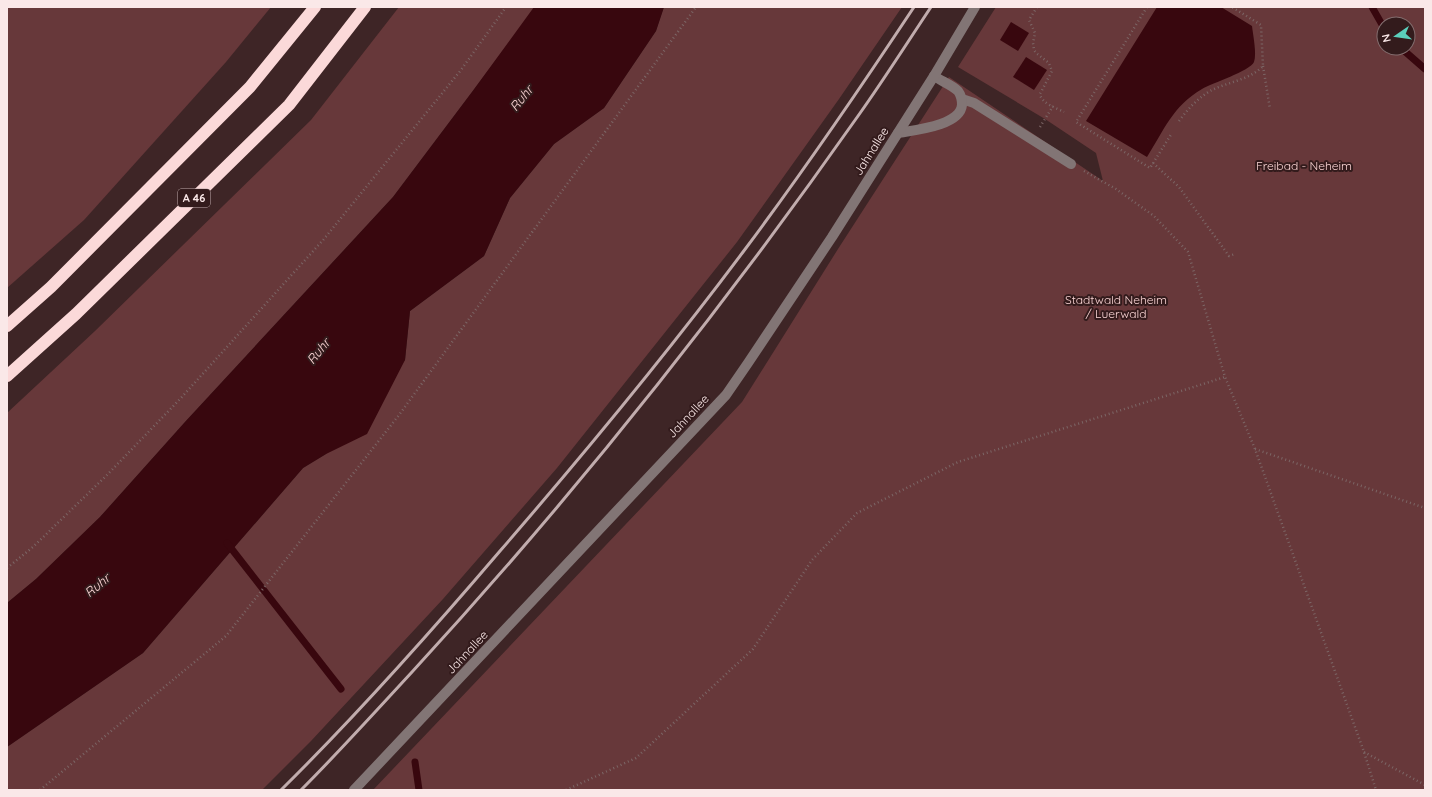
<svg xmlns="http://www.w3.org/2000/svg" width="1432" height="797" font-family="Quicksand,sans-serif">
<rect width="100%" height="100%" fill="#3e2526"/>
<g fill="#67383a" fill-rule="evenodd">
<path d="M 7,7 L 271,7 L 226,62 L 84,220 L 7,288 Z"/>
<path d="M 399,7 L 536,7 L 393,197 L 185,422 L 100,517 L 36,579 L 7,603 L 7,413 L 95,331 L 311,120 Z"/>
<path d="M 664,7 L 902,7 L 839,99 L 737,242 L 557,468 L 443,599 L 311,741 L 262,790 L 7,790 L 7,747 L 143,653 L 303,468 L 326,454 L 405,360 L 410,311 L 484,256 L 510,198 L 554,144 L 604,108 L 656,31 Z"/>
<path d="M 996,7 L 1425,7 L 1425,790 L 373,790 L 742,402 L 838,249 L 949,77 L 1103,181 L 1096,153 L 1045,119 L 958,67 ZM 1384,24 L 1408,24 L 1408,48 L 1384,48 Z"/>
</g>
<g fill="#38070e">
<path d="M 534,7 L 664,7 L 656,31 L 604,108 L 554,144 L 510,198 L 484,256 L 410,311 L 405,360 L 367,434 L 326,454 L 303,468 L 143,653 L 7,747 L 7,603 L 36,579 L 100,517 L 185,422 L 393,197 L 472,92 Z"/>
<path d="M 1157,7 L 1221,7 L 1252,26 C 1253,35 1257,54 1254,62 C 1250,71 1212,83 1202,89 C 1173,106 1164,130 1147,157 L 1086,121 Z"/>
<path d="M 1011,22 L 1029,33 L 1018,51 L 1000,40 Z"/>
<path d="M 1026,57 L 1047,70 L 1034,90 L 1013,77 Z"/>
</g>
<g fill="none" stroke-linecap="round" stroke-linejoin="round">
<g stroke="#38070e" stroke-width="7">
<path d="M 1372,7 L 1384,28"/>
<path d="M 1401,48 L 1425,69"/>
<path d="M 227,543 L 341,689"/>
<path d="M 415,762 L 419,790"/>
</g>
<g stroke="#7c6666" stroke-width="2.5" stroke-dasharray="1 3" stroke-linecap="butt">
<path d="M 1037,7 L 1029,20 L 1035,33 L 1033,43 L 1034,50 L 1036,53 L 1049,63 L 1052,71 L 1040,94 C 1041,103 1056,108 1064,112"/>
<path d="M 1147,7 L 1076,122 L 1150,168 L 1172,133"/>
<path d="M 1263,66 L 1270,109"/>
<path d="M 1179,121 C 1188,109 1197,99 1210,91 C 1227,82 1250,80 1263,66 L 1261,25 L 1232,7"/>
<path d="M 1040,127 L 1053,106"/>
<path d="M 1153,163 L 1179,187 L 1229,256 L 1235,254"/>
<path d="M 1084,171 L 1116,189 L 1154,216 L 1188,252 L 1225,377 L 1255,449 L 1364,752 L 1376,790"/>
<path d="M 1255,449 L 1425,508"/>
<path d="M 7,568 L 33,547 L 107,475 L 181,398 L 324,239 L 461,70 L 506,7"/>
<path d="M 1364,752 L 1425,785"/>
<path d="M 40,790 L 226,636 L 399,415 L 696,7"/>
<path d="M 566,790 L 636,758 L 753,649 L 812,560 L 857,513 L 958,462 L 1225,377"/>
</g>
<g stroke="#827575" stroke-width="10">
<path d="M 962,99 L 974,103 L 1071,164"/>
<path d="M 898,133 C 914,130 960,126 962,105 C 962,100 961,95 958,91 C 952,85 941,81 934,76"/>
<path d="M 354,790 L 726,395 L 748,363 L 832,237 L 934,76 L 975,7"/>
</g>
<g stroke="#fbd9d9" stroke-width="12">
<path d="M 7,326 L 51,287 L 250,87 L 315,7"/>
<path d="M 7,376 L 76,314 L 289,105 L 365,7"/>
</g>
<g stroke="#c1acad" stroke-width="3">
<path d="M 281,790 C 358,714 430,633 500,551 C 584,454 666,355 743,252 C 803,172 859,90 914,7"/>
<path d="M 301,790 C 339,752 375,712 412,672 C 573,497 721,311 858,116 C 883,81 907,43 931,7"/>
</g>
</g>
<g text-anchor="middle" dominant-baseline="central" stroke-width="4" stroke-linejoin="round" paint-order="stroke">
<rect fill="#331b1c" stroke="#beaaab" stroke-width="1" x="178" y="189" width="32" height="18" rx="3"/>
<g font-size="11" font-weight="bold" fill="#fae8e8">
<text x="194" y="198">A 46</text>
</g>
<g font-size="12" fill="#fae8e8" stroke="#331b1c">
<text transform="translate(871 151) rotate(-58)">Jahnallee</text>
<text transform="translate(688 416) rotate(-47)">Jahnallee</text>
<text transform="translate(467 652) rotate(-47)">Jahnallee</text>
</g>
<g font-size="12" fill="#fcd6d6" stroke="#331b1c">
<text x="1304" y="165">Freibad - Neheim</text>
<text x="1116" y="299">Stadtwald Neheim<tspan x="1116" dy="14">/ Luerwald</tspan></text>
</g>
<g font-size="13" font-style="italic" fill="#fad4d4" stroke="#331b1c">
<text transform="translate(521 98) rotate(-51)">Ruhr</text>
<text transform="translate(318 351) rotate(-51)">Ruhr</text>
<text transform="translate(97 585) rotate(-40)">Ruhr</text>
</g>
</g>
<rect width="1432" height="797" fill="none" stroke="#fae8e8" stroke-width="16"/>
<g transform="translate(1396 36) rotate(257)"><circle r="19" fill="#331b1c" stroke="#836d6e"/>
<path d="M0-3L7 15L0 10L-7 15Z" fill="#5bcebb"/>
<text y="-6" font-size="11" font-weight="bold" text-anchor="middle" fill="#fae8e8">N</text>
</g>
</svg>
